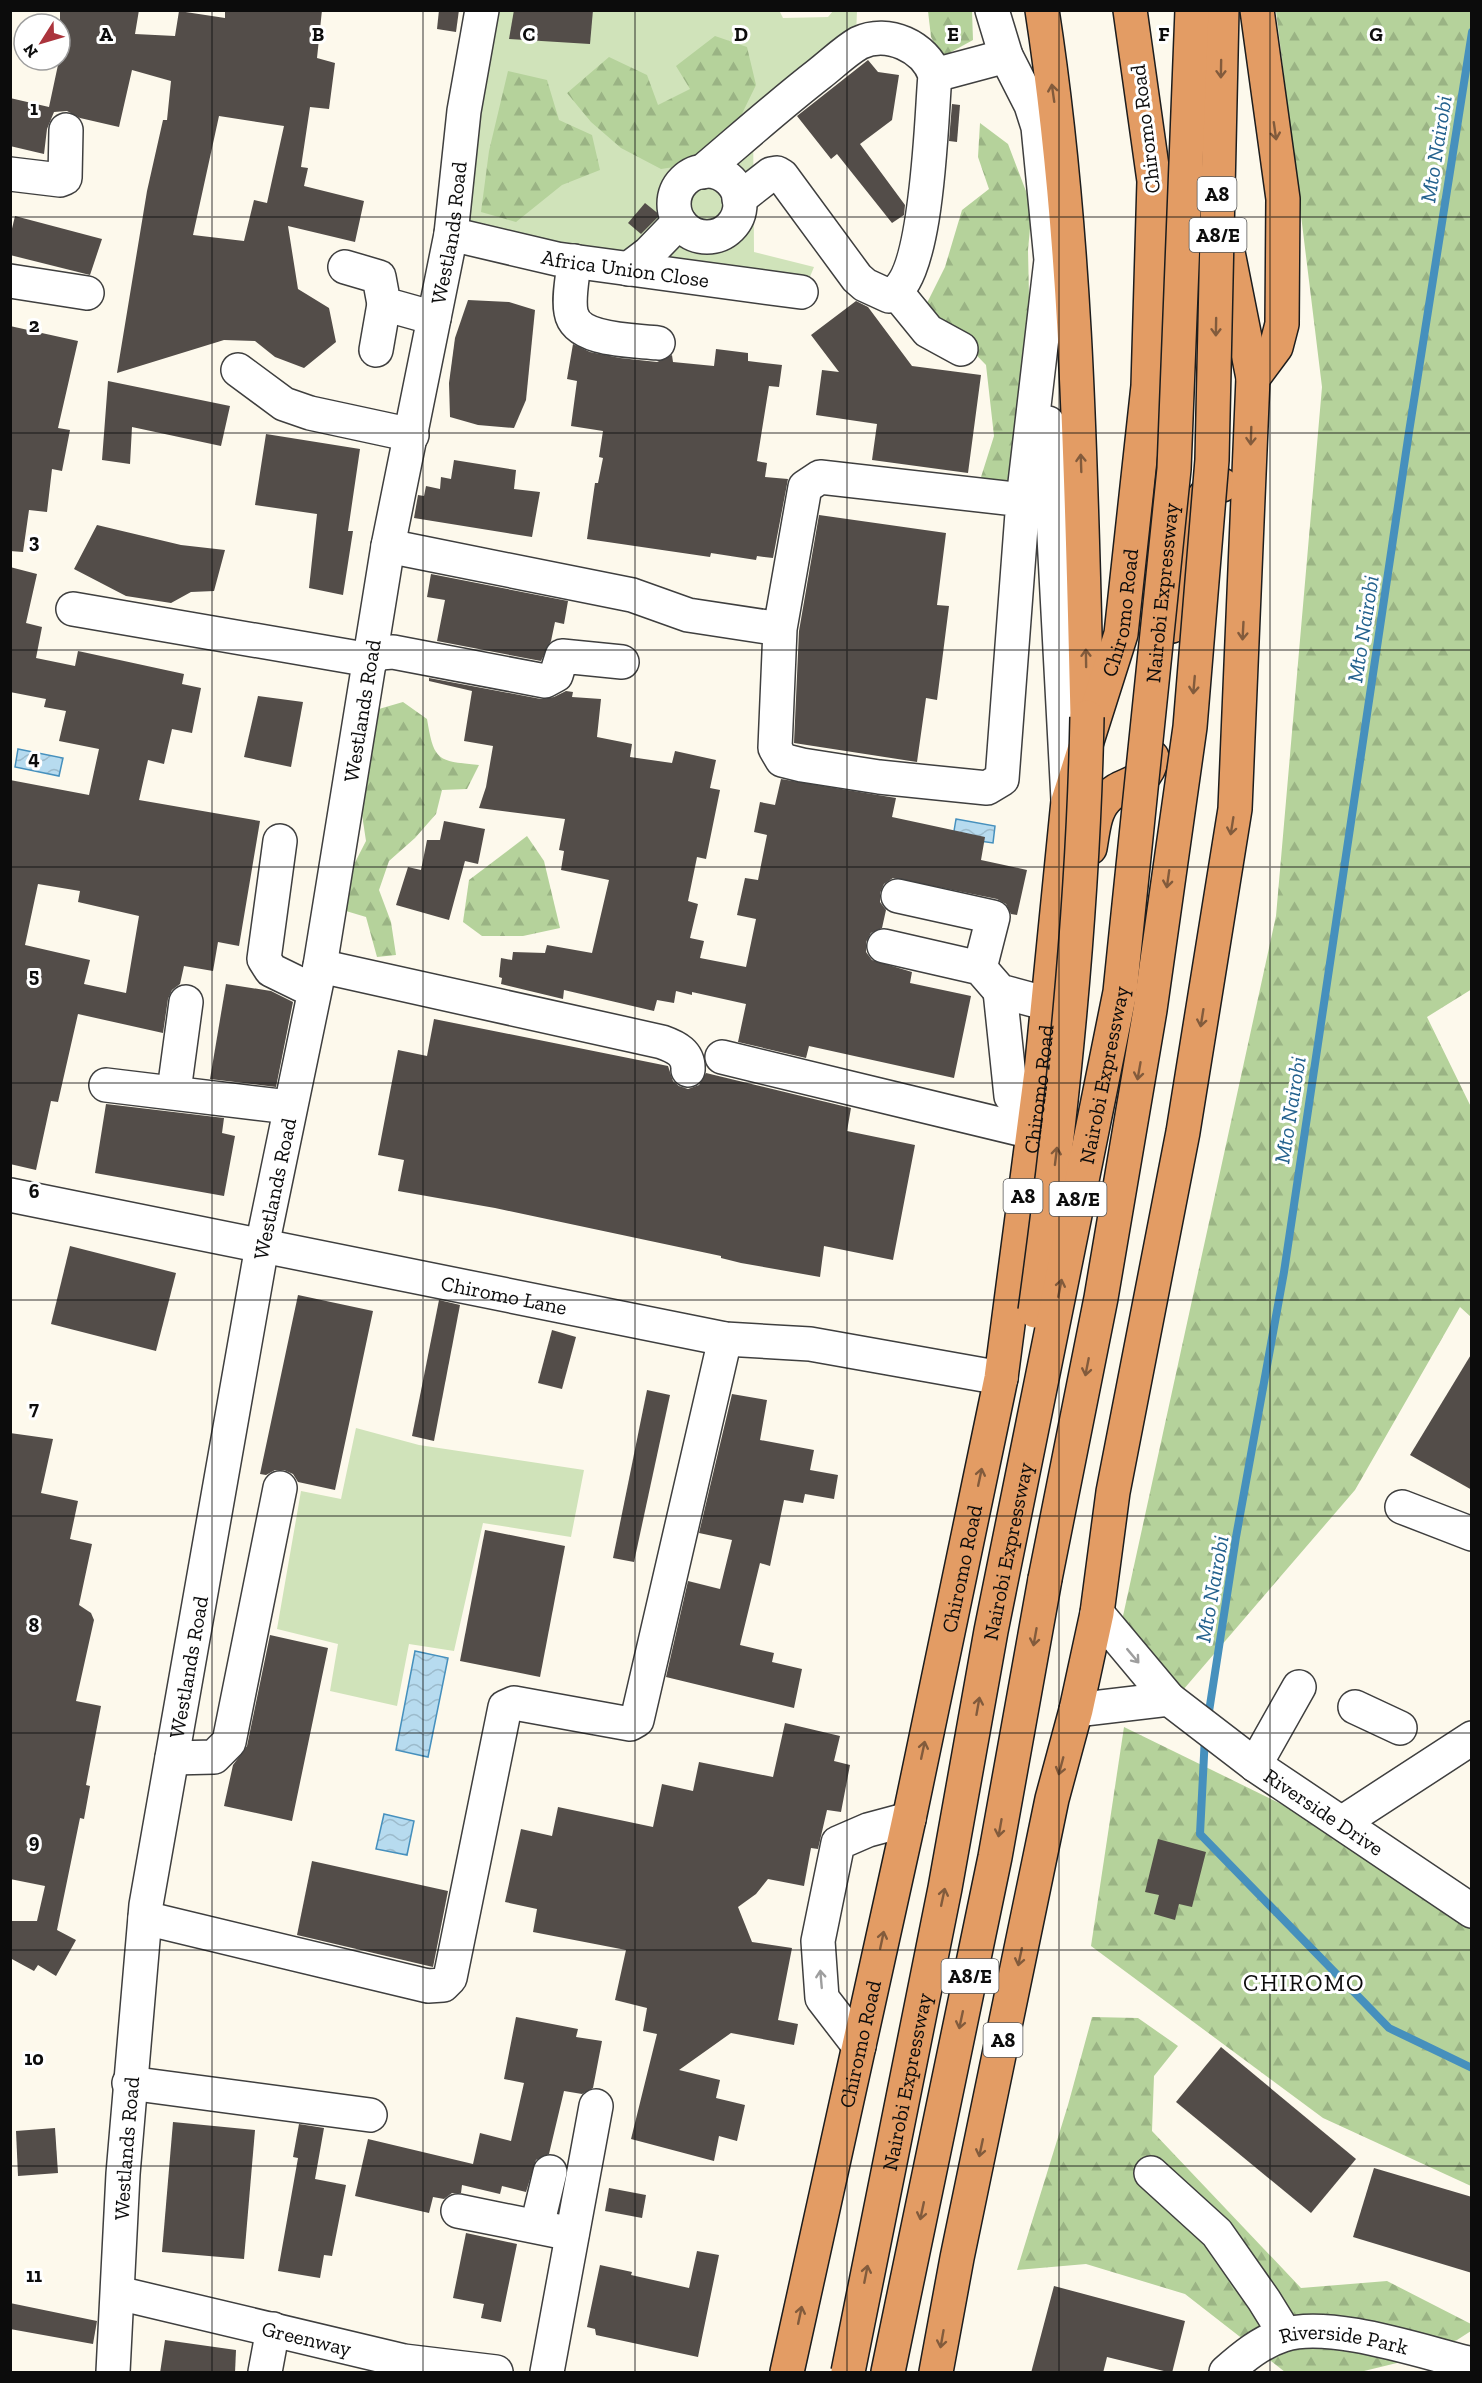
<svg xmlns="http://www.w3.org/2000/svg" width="1482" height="2383" font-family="'Zilla Slab',serif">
	<defs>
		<pattern id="forest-firs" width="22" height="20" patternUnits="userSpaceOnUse" patternTransform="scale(1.5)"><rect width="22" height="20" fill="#b5d29b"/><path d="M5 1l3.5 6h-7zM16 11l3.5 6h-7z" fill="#9ab384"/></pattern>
		<pattern id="water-waves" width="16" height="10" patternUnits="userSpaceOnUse" patternTransform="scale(1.5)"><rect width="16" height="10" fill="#b7dbef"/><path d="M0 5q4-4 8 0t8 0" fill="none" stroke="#9cbbcc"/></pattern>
	</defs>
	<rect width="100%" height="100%" fill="#fdf9ec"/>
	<!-- grass -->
	<g fill="#d0e3ba">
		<polygon points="779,10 783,18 828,17 833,11 857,11 856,35 753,111 754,252 814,267 807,284 460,229 496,11"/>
		<polygon points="356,1428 419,1445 584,1470 571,1537 483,1523 454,1651 409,1644 397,1706 330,1691 338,1644 277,1629 301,1491 341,1499"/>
	</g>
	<!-- forest -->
	<g fill="url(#forest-firs)">
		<polygon points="928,11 972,11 973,40 942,57 931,37"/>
		<polygon points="1276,11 1471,11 1472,989 1427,1017 1471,1107 1471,1317 1460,1307 1355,1490 1183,1690 1116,1648 1276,916 1322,387"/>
		<polygon points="715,36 747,47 756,85 738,122 739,167 695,164 661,169 621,148 591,122 567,93 609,57 647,75 658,105 690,89 676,66"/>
		<polygon points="508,71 547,80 559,120 592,135 600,170 562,185 516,222 481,212 489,151"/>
		<polygon points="980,123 1008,144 1032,207 1028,250 1030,340 1016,478 989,489 981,477 994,436 986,365 950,328 925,307 945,267 962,210 989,189 978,157"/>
		<path d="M403,702L427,719C434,761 437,761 479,765L467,789L442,790L436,814L415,838L389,861L379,890L391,922L396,955L377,957L366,917L346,911V880L366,841L361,808L371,757L372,711Z"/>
		<polygon points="527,836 544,861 560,928 523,936 482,936 463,922 469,880"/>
		<polygon points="1124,1727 1312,1819 1471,1919 1471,2186 1323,2118 1091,1946"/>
		<polygon points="1092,2017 1138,2018 1178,2046 1154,2076 1152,2131 1301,2288 1387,2281 1471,2324 1471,2331 1457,2340 1401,2362 1360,2372 1285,2372 1185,2294 1086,2264 1017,2270 1068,2105"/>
	</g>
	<!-- water -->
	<g fill="url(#water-waves)" stroke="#4690bd" stroke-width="1.5">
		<polygon points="18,749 63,758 59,776 15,767"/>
		<polygon points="956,819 995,826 993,843 953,837"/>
		<polygon points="415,1651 448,1658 428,1757 396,1750"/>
		<polygon points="384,1814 414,1821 407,1855 376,1849"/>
	</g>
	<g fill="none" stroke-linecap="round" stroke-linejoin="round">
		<!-- stream -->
		<g stroke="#4690bd" stroke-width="8">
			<polyline points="1208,1718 1236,1537 1284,1272 1409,432 1472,32"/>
			<polyline points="1205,1736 1200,1834 1389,2028 1472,2068"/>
		</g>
	</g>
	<!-- building -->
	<g fill="#534d49" fill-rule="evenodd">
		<path d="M60,10H139L135,34L175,36L179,11L225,18V10H322L317,58L335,63L329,109L310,107L301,167L308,168L304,186L364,201L355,242L288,226L298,289L329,308L336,342L304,368L275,357L255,341L224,340L117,373L147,191L163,120H167L171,81L132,70L119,127L80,118L67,111L54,112L47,129L44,154L10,146V98L49,107L65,32L60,30ZM219,116L284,126L267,203L254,200L244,241L193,235Z"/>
		<polygon points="439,10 459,10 456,32 437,29"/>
		<polygon points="514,10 593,10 590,44 509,39"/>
		<polygon points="868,60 878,72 899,75 892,120 860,144 905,205 904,215 892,223 837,154 831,159 797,116"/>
		<polygon points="952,104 960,105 957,142 949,141"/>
		<polygon points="645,203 660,215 641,234 628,223"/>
		<polygon points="15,216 102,239 90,275 10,255 10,237"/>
		<polygon points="468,300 509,302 535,310 526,400 514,428 478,425 450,417 449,383 455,338"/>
		<polygon points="856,301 868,307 912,366 981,375 968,473 872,460 877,424 816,415 822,370 839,372 811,335"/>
		<polygon points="10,326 78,341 58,428 70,430 62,471 52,469 47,512 29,510 23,552 10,551"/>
		<polygon points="573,344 590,352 620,358 657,362 672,355 673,362 714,366 716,349 748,353 748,361 782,365 779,387 769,386 757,461 767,463 765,477 788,479 773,558 757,556 756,560 711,553 710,557 587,539 595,483 598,483 603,458 599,457 603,431 571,426 577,381 567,379"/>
		<polygon points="108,381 230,406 221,446 132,427 130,464 102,460"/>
		<polygon points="266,434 360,449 348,531 353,531 343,595 309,588 317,514 255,505"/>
		<polygon points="454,460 516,470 514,489 540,492 532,537 414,518 418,495 424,496 426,486 440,489 441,477 451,479"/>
		<polygon points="819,515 946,533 937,605 949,606 941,669 937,700 926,698 917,762 794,743 799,631"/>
		<polygon points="97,525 181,545 225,550 214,591 191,592 171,603 126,596 74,569"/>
		<path d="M10,567L37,574L26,623L42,627L36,658L75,666L78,651L184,674L182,684L201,688L192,733L172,729L164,764L148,760L139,800L260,821L239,946L218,942L213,971L184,966L180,984L172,990L168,999L163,1033L78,1014L58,1102L51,1101L36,1170L10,1164V780L89,795L99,749L59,741L66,711L44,707L46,699L10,692ZM38,884L80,891L78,902L139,916L126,993L84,984L90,960L25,945Z"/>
		<polygon points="431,574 568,601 564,624 555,622 551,641 541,661 437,641 445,600 427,597"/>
		<polygon points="429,678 541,699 554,697 566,691 573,692 572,697 601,699 597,737 632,744 630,757 672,763 675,751 716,760 710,788 720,790 706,859 697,857 688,901 698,904 690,938 704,941 700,958 746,967 756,919 737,915 745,878 758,880 767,835 754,832 760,802 775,805 781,779 896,798 892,817 985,837 981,860 1027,870 1017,915 1011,914 1006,904 997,899 893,878 884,884 880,893 880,902 886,910 882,928 871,933 866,942 866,952 872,960 912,972 910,983 971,996 954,1078 809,1046 806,1058 738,1042 746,1004 692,992 692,995 676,991 674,1003 657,1000 654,1011 564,990 563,999 501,984 502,978 499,977 501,958 512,960 513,952 545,953 547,945 592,953 609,880 561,870 564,851 559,850 565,819 479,808 486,787 493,746 464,741 472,691 429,681"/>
		<polygon points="258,696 303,702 291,767 244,757"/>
		<polygon points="444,821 485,829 478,864 465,861 449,920 396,905 408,867 421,870 427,840 440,840"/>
		<polygon points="226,984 271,991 293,1002 276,1087 210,1079"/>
		<polygon points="434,1019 668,1066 673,1081 679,1086 688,1089 699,1085 706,1073 851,1108 847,1131 915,1145 893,1260 824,1246 820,1277 741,1263 721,1258 721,1256 495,1208 398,1191 404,1160 378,1155 398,1050 427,1056"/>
		<polygon points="106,1104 224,1118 222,1133 235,1136 224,1196 95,1173"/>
		<polygon points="70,1246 176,1273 156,1351 51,1324"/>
		<polygon points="298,1295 373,1311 335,1490 298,1482 293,1474 284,1470 275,1470 266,1475 260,1474"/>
		<polygon points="439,1300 460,1305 434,1441 412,1436"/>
		<polygon points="552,1330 576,1337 562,1389 538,1383"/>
		<polygon points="1472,1353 1472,1490 1410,1455"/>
		<polygon points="647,1390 670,1395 634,1562 613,1558"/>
		<polygon points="732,1394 767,1400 760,1440 814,1450 810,1470 838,1475 834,1499 805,1494 803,1503 784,1500 770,1566 760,1563 740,1645 774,1653 772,1662 802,1669 794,1708 666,1677 688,1581 720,1589 732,1540 699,1533"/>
		<polygon points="10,1433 53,1439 41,1493 78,1501 70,1539 92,1544 79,1605 91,1613 94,1620 76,1701 101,1706 86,1785 90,1786 84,1819 80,1818 57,1930 76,1940 56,1976 38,1965 34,1971 10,1958 10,1921 37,1921 45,1886 10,1879"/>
		<polygon points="485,1530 565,1546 540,1677 460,1661"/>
		<polygon points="270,1635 328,1648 292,1821 224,1806 233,1765 247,1746"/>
		<polygon points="785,1723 840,1736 834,1761 850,1765 841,1812 827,1810 818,1849 811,1848 804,1886 768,1879 756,1894 738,1907 752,1942 792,1948 778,2020 798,2024 794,2045 731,2033 679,2070 720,2080 716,2098 745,2105 737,2141 719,2136 714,2161 631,2139 657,2034 643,2031 647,2008 615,2000 626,1950 533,1932 537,1909 505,1902 521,1829 552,1836 558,1807 653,1827 662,1784 693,1791 699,1762 773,1777"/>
		<polygon points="1158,1839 1206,1852 1192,1907 1179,1904 1175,1920 1154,1914 1159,1895 1145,1892"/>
		<polygon points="312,1861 448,1891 433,1967 297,1935"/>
		<polygon points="516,2017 578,2029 576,2037 602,2041 593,2088 582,2094 564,2091 549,2154 536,2160 526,2192 502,2186 500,2194 462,2185 461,2193 452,2193 444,2199 433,2197 429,2213 355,2196 368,2139 473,2164 480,2133 511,2141 524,2083 504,2079"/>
		<polygon points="1221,2047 1356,2159 1311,2213 1176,2102"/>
		<polygon points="173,2122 255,2130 244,2259 162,2252"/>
		<polygon points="299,2124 324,2128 315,2179 346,2185 332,2256 324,2255 320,2278 278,2271 298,2158 293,2157"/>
		<polygon points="55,2128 58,2173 18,2176 16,2131"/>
		<polygon points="1374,2168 1472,2197 1472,2273 1353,2237"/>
		<polygon points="609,2188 646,2195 642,2218 605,2211"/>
		<polygon points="466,2233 517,2244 501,2322 481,2318 484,2304 453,2298"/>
		<polygon points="697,2251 719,2255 698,2357 596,2335 595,2329 587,2327 600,2265 632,2272 631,2275 689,2288"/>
		<polygon points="1054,2286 1185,2321 1172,2373 1107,2357 1103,2373 1031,2373"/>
		<polygon points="10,2303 97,2321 93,2344 10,2329"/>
		<polygon points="165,2340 236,2350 235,2373 160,2373"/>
	</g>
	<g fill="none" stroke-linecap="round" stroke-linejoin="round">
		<defs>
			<g id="minor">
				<polyline points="992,10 1006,56 1031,105 1038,127 1051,260 1023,500"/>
				<polyline points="935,75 1006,56"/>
				<circle cx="707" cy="204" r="33"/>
				<path d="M702,172C741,139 779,105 819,74C832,64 845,51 859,43C888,29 925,47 935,75C931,117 929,280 889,296L865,285L857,278L782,176L777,173L771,174L739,199"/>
				<polyline points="10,174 60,180 65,178 66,130"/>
				<path id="s1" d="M451,234L557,259L801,292"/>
				<path d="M574,261C573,277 568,297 571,312C576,342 635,340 658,343"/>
				<polyline points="345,267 379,277 384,304 434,318"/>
				<polyline points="628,269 649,253 679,222"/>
				<polyline points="10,281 87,293"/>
				<polyline points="897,293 928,331 961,349"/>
				<polyline points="376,350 384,304"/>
				<polyline points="238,370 284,404 310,413 412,435"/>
				<polyline points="1048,423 1068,800"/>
				<polyline points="388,546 632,595 688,615 780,629 805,487 820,477 1023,500 1002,779 987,788 879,777 802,765 782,760 775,748 780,629"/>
				<polyline points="73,609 370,660 380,653 393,652 545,681 556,675 562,656 622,662"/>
				<polyline points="280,841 264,959 271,970 314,991"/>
				<polyline points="898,896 993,917 980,968"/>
				<polyline points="884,946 980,968 1000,991 1048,1004"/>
				<path d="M320,966L662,1042C676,1047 689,1053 688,1070"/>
				<polyline points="1000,991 1011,1096 1036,1098"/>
				<polyline points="722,1057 1032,1132"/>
				<polyline points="106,1085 289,1107"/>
				<polyline points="174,1091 186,1002"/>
				<path id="s2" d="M10,1195L725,1339L810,1344L1001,1378"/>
				<polyline points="1402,1507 1472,1534"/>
				<path id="s3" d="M1097,1613L1169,1699L1255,1765L1472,1911"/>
				<polyline points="1355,1707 1400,1728"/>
				<polyline points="1076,1710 1169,1699"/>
				<polyline points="172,1758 214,1757 229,1742 280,1488"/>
				<polyline points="1255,1765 1299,1687"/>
				<polyline points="1343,1822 1472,1738"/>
				<polyline points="145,1918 428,1986 443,1985 450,1978 505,1707 514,1703 630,1724 637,1720 725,1339"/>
				<polyline points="859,2046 822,1998 818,1941 838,1843 868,1830 909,1819"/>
				<polyline points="129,2083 370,2115"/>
				<polyline points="1151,2173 1217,2233 1264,2300 1285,2334"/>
				<polyline points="458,2211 572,2234"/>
				<polyline points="537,2226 550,2172"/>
				<path id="s4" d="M118,2293L404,2361L496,2372"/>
				<path id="s5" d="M113,2372L123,2174L146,1905L262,1246L320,966L388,546L451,234L464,111L482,10"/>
				<polyline points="265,2372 273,2329"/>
				<polyline points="547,2372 596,2106"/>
				<path id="s6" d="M1226,2372C1243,2357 1261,2342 1283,2335C1330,2320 1422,2352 1472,2364"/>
			</g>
			<g id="highway">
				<path d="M1042,10C1078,243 1081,480 1087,715"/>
				<polyline points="1253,378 1276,347 1282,324 1283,199 1257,10"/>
				<polyline points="1172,626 1189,516 1212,487 1222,485"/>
				<path d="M1090,848C1093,832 1094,811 1106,799C1123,780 1147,788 1152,757"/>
				<path id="s7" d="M787,2372L909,1819L1001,1378L1041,1072L1068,801L1121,634L1148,386L1154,181L1130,10"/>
				<polyline points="888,2372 995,1857 1045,1579"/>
				<polyline points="936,2372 957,2258 1052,1799 1076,1710 1097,1613 1113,1492 1183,1132 1235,809 1253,378 1224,232"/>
			</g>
		</defs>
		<!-- minor casing -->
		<use href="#minor" stroke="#3f3f3f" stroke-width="36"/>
		<!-- highway casing -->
		<use href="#highway" stroke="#1d1d1d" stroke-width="36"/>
		<!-- minor -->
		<use href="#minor" stroke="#fff" stroke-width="33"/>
		<!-- highway -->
		<use href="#highway" stroke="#e39c64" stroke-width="33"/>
		<defs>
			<g id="highway-bridge">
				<path d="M1035,1311C1062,1114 1083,916 1087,717"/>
				<polyline points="1045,1579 1101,1298 1150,1010 1190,727 1212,460 1222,10"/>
				<path id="s8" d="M848,2372L945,1888L991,1631L1120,992L1174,469L1192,10"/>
			</g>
		</defs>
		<!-- highway-bridge casing -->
		<use href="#highway-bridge" stroke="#1d1d1d" stroke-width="36" stroke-linecap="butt"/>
		<!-- highway-bridge -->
		<use href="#highway-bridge" stroke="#e39c64" stroke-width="33"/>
	</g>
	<!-- one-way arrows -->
	<defs><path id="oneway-shaft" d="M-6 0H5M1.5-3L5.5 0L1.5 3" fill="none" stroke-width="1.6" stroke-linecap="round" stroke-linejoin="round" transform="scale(1.5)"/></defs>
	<g stroke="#825b3c">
		<use href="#oneway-shaft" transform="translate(1221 69) rotate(91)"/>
		<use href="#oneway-shaft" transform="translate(1053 93) rotate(-98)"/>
		<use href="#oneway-shaft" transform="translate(1275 131) rotate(82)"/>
		<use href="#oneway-shaft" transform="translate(1216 327) rotate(91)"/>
		<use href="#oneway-shaft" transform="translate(1251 436) rotate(92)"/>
		<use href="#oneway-shaft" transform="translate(1081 463) rotate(-92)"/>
		<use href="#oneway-shaft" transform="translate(1243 631) rotate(93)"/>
		<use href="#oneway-shaft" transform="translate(1086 658) rotate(-91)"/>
		<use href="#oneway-shaft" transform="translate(1194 685) rotate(95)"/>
		<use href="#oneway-shaft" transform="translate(1232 826) rotate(99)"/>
		<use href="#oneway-shaft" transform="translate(1168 879) rotate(98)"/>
		<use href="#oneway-shaft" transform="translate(1202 1018) rotate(99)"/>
		<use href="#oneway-shaft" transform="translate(1139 1071) rotate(100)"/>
		<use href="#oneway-shaft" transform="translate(1056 1156) rotate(-83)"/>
		<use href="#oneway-shaft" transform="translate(1060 1288) rotate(-79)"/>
		<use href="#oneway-shaft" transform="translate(1087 1367) rotate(101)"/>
		<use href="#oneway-shaft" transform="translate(980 1477) rotate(-78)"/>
		<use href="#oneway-shaft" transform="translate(1035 1637) rotate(100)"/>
		<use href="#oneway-shaft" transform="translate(978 1706) rotate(-80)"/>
		<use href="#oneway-shaft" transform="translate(923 1750) rotate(-78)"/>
		<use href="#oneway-shaft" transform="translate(1061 1766) rotate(105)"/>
		<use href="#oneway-shaft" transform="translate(1000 1828) rotate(100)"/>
		<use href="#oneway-shaft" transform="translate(943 1897) rotate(-78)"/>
		<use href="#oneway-shaft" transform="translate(882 1940) rotate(-78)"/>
		<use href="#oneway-shaft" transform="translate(1020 1957) rotate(102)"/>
		<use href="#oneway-shaft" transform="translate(961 2020) rotate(102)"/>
		<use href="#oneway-shaft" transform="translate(981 2148) rotate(102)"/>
		<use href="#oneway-shaft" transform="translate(922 2211) rotate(102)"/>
		<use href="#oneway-shaft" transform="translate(866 2274) rotate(-79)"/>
		<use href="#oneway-shaft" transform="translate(800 2315) rotate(-78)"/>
		<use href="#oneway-shaft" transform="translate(942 2339) rotate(100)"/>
	</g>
	<g stroke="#9e9e9e">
		<use href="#oneway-shaft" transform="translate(1133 1656) rotate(50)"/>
		<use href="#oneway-shaft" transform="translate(821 1979) rotate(-95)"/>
	</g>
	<!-- grid -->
	<path fill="none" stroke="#0c0c0c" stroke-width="1.5" stroke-opacity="0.55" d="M212,10V2372M423,10V2372M635,10V2372M847,10V2372M1059,10V2372M1270,10V2372M10,217H1472M10,433H1472M10,650H1472M10,867H1472M10,1083H1472M10,1300H1472M10,1516H1472M10,1733H1472M10,1950H1472M10,2166H1472"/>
	<g text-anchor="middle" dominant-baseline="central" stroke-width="6" stroke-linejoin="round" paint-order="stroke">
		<!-- shield labels -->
		<g fill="#fff" stroke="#555" stroke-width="1.5">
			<rect x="1197.5" y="177" width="39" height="34" rx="4.5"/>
			<rect x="1189.5" y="218" width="57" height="34" rx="4.5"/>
			<rect x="1003.5" y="1179" width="39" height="34" rx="4.5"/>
			<rect x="1049.5" y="1182" width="57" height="34" rx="4.5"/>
			<rect x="941.5" y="1959" width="57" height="34" rx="4.5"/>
			<rect x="983.5" y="2023" width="39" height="34" rx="4.5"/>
		</g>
		<g font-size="20" font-weight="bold" fill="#0c0c0c">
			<text x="1217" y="194">A8</text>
			<text x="1218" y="235">A8/E</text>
			<text x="1023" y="1196">A8</text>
			<text x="1078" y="1199">A8/E</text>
			<text x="970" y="1976">A8/E</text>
			<text x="1003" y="2040">A8</text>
		</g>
		<!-- street labels -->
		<g font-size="21" fill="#0c0c0c" stroke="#fff">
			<text transform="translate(1145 129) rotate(-97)">Chiromo Road</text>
			<text stroke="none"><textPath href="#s5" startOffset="2168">Westlands Road</textPath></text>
			<text stroke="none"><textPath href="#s1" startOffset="178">Africa Union Close</textPath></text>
			<text stroke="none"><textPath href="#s8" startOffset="1808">Nairobi Expressway</textPath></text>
			<text stroke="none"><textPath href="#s7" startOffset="1794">Chiromo Road</textPath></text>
			<text stroke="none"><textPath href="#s5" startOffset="1682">Westlands Road</textPath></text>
			<text stroke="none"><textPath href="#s8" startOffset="1322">Nairobi Expressway</textPath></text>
			<text stroke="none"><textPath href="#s7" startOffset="1308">Chiromo Road</textPath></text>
			<text stroke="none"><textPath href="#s5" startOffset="1196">Westlands Road</textPath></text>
			<text stroke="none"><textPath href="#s2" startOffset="504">Chiromo Lane</textPath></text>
			<text stroke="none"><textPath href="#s8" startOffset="836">Nairobi Expressway</textPath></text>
			<text stroke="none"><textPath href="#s7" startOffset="822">Chiromo Road</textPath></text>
			<text stroke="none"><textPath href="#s5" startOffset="710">Westlands Road</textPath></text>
			<text stroke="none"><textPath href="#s3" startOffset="304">Riverside Drive</textPath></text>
			<text stroke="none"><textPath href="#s7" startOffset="336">Chiromo Road</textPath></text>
			<text stroke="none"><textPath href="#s8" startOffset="296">Nairobi Expressway</textPath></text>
			<text stroke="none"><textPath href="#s5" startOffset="224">Westlands Road</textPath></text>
			<text stroke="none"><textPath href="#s4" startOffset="194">Greenway</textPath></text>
			<text stroke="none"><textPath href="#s6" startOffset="130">Riverside Park</textPath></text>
		</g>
		<!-- water labels -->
		<g font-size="22" font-style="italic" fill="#24628e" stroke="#fff">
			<text transform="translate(1436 149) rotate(-81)">Mto Nairobi</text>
			<text transform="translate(1363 629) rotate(-81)">Mto Nairobi</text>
			<text transform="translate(1290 1110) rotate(-81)">Mto Nairobi</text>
			<text transform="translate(1212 1589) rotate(-80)">Mto Nairobi</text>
		</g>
		<!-- quarter labels -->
		<g font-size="24" letter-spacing="1.5" fill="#0c0c0c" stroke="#fff">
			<text x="1304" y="1982">CHIROMO</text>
		</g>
	</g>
	<g font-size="20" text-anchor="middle" font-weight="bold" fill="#0c0c0c" stroke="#fff" stroke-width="6" stroke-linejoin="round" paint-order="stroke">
		<text x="106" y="41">A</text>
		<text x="318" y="41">B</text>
		<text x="529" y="41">C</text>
		<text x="741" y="41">D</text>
		<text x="953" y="41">E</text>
		<text x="1164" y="41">F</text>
		<text x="1376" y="41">G</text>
		<text x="34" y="115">1</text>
		<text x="34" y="332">2</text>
		<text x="34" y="548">3</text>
		<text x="34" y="765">4</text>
		<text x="34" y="982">5</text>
		<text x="34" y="1198">6</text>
		<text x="34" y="1415">7</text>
		<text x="34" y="1632">8</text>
		<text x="34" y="1848">9</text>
		<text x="34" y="2065">10</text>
		<text x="34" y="2282">11</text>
	</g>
	<!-- border -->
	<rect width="1482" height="2383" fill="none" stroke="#0c0c0c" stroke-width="24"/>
	<!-- north arrow -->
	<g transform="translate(42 42) rotate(233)"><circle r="28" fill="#ffffff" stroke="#9e9e9e" stroke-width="1.5"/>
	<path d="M0-4.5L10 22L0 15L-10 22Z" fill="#ab343c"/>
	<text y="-9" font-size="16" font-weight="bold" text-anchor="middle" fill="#0c0c0c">N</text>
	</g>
</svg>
